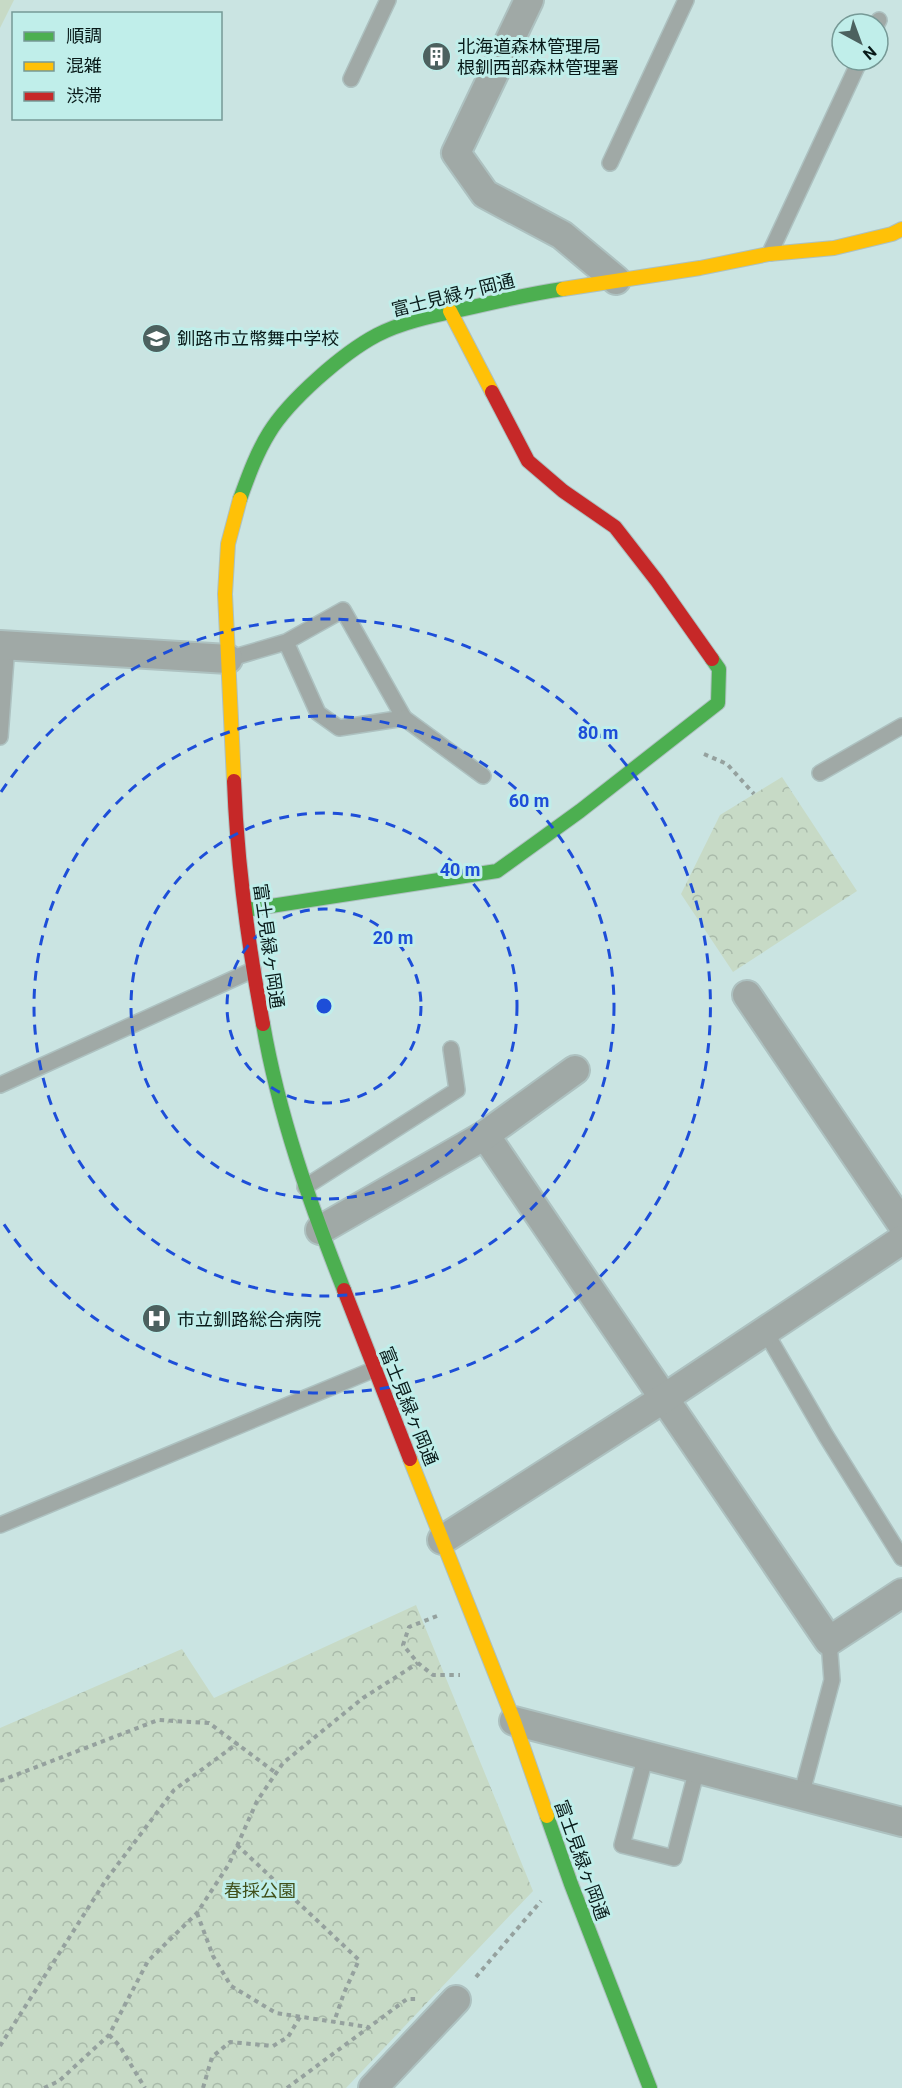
<svg xmlns="http://www.w3.org/2000/svg" width="902" height="2088" font-family="Roboto,'Noto Sans JP',sans-serif">
	<defs>
		<pattern id="park-crowns" width="20" height="18" patternUnits="userSpaceOnUse" patternTransform="scale(1.5)"><rect width="20" height="18" fill="#c7dac6"/><path d="M2 6a3 3 0 1 1 6 0M12 15a3 3 0 1 1 6 0" fill="none" stroke="#a9baaa"/></pattern>
	</defs>
	<rect width="100%" height="100%" fill="#cae4e2"/>
	<!-- park -->
	<g fill="url(#park-crowns)">
		<polygon points="782,777 857,891 733,972 681,894 720,815"/>
		<polygon points="416,1605 533,1891 346,2088 0,2088 0,1728 182,1649 214,1698"/>
	</g>
	<!-- pitch -->
	<polygon fill="#c7dac6" points="0,0 14,0 0,28"/>
	<g fill="none" stroke-linecap="round" stroke-linejoin="round">
		<defs>
			<g id="lane">
				<polyline points="877,24 879,20"/>
				<polyline points="351,79 388,0"/>
				<polyline points="610,163 686,0"/>
				<polyline points="770,253 860,60"/>
				<polyline points="228,659 286,642 343,610 404,718 339,728 318,713 286,642"/>
				<polyline points="404,718 483,776"/>
				<polyline points="0,737 7,645"/>
				<polyline points="820,773 902,726"/>
				<polyline points="0,1085 253,970"/>
				<polyline points="305,1187 457,1090 451,1049"/>
				<polyline points="765,1331 826,1436 902,1558"/>
				<polyline points="0,1525 375,1369"/>
				<polyline points="646,1755 622,1845 674,1858 697,1769"/>
				<polyline points="801,1796 832,1680 829,1641"/>
			</g>
			<g id="street">
				<polyline points="529,0 456,153 485,194 562,235 616,280"/>
				<polyline points="0,645 228,659"/>
				<polyline points="747,995 902,1224"/>
				<polyline points="485,1135 829,1641 902,1593"/>
				<polyline points="320,1230 485,1135 575,1070"/>
				<polyline points="442,1540 663,1399 902,1240"/>
				<polyline points="514,1721 902,1822"/>
				<polyline points="373,2088 456,2000"/>
			</g>
			<g id="fast">
				<path d="M240,499C248,477 256,454 269,433C289,400 343,353 377,335C402,322 432,316 460,310C494,302 528,294 563,289"/>
				<polyline points="245,910 497,871 580,811 718,703 719,669 712,659"/>
				<path d="M263,1024C279,1116 310,1204 344,1290"/>
				<polyline points="547,1816 571,1884 650,2088"/>
			</g>
			<g id="slow">
				<polyline points="563,289 700,268 769,254 834,248 892,234 902,229"/>
				<polyline points="450,311 492,392"/>
				<polyline points="234,781 225,594 228,544 240,499"/>
				<polyline points="410,1459 514,1721 547,1816"/>
			</g>
			<g id="jam">
				<polyline points="492,392 528,461 563,491 615,527 657,581 712,659"/>
				<path d="M234,781C237,862 248,944 263,1024"/>
				<polyline points="344,1290 410,1459"/>
			</g>
		</defs>
		<!-- lane casing -->
		<use href="#lane" stroke="#adc1c0" stroke-width="18"/>
		<!-- street casing -->
		<use href="#street" stroke="#adc1c0" stroke-width="32"/>
		<!-- fast casing -->
		<use href="#fast" stroke="#adc1c0" stroke-width="16"/>
		<!-- slow casing -->
		<use href="#slow" stroke="#adc1c0" stroke-width="16"/>
		<!-- jam casing -->
		<use href="#jam" stroke="#adc1c0" stroke-width="16"/>
		<!-- path -->
		<g stroke="#95a19e" stroke-width="4" stroke-dasharray="4.5 4.5" stroke-linecap="butt">
			<polyline points="704,754 727,764 754,794"/>
			<polyline points="437,1616 409,1627 403,1645 418,1663 433,1675 460,1675"/>
			<polyline points="0,1781 158,1720 209,1723 276,1773"/>
			<polyline points="237,1845 359,1960 344,1993 334,2022"/>
			<polyline points="197,1913 213,1956 231,1986 276,2013 368,2027"/>
			<polyline points="476,1977 541,1901"/>
			<polyline points="109,2035 119,2045 145,2088"/>
			<polyline points="0,2046 106,1880 174,1790 238,1743"/>
			<polyline points="44,2088 59,2081 109,2035 148,1961 197,1913 229,1864 257,1801 283,1763 363,1698 418,1663"/>
			<polyline points="203,2088 212,2057 230,2042 273,2046 288,2037 300,2017"/>
			<polyline points="287,2088 407,1999 416,1999"/>
		</g>
		<!-- lane -->
		<use href="#lane" stroke="#a0a9a6" stroke-width="15"/>
		<!-- street -->
		<use href="#street" stroke="#a0a9a6" stroke-width="28"/>
		<!-- fast -->
		<use href="#fast" stroke="#4caf50" stroke-width="14"/>
		<!-- slow -->
		<use href="#slow" stroke="#ffc107" stroke-width="14"/>
		<!-- jam -->
		<use href="#jam" stroke="#c62828" stroke-width="14"/>
	</g>
	<!-- distance rings -->
	<g fill="none" stroke="#1d4ed8" stroke-width="3" stroke-dasharray="10 8">
		<circle cx="324" cy="1006" r="97"/>
		<circle cx="324" cy="1006" r="193"/>
		<circle cx="324" cy="1006" r="290"/>
		<path d="M1 792A387 387 0 1 1 1 1220"/>
	</g>
	<!-- icons -->
	<defs>
		<symbol id="building-disc" viewBox="-11 -11 22 22"><circle r="9.5" fill="#4c615f" stroke="#c0eeea"/><path d="M-4-6H4V6H1V3H-1V6H-4ZM-2.5-4.3h1.7v1.8h-1.7ZM.8-4.3h1.7v1.8H.8ZM-2.5-1h1.7V.8h-1.7ZM.8-1h1.7V.8H.8Z" fill="#fff"/></symbol>
		<symbol id="school-disc" viewBox="-11 -11 22 22"><circle r="9.5" fill="#4c615f" stroke="#c0eeea"/><path d="M0-5L7-2L0 1L-7-2ZM-4 1L0 2.5L4 1V4Q0 6-4 4Z" fill="#fff"/></symbol>
		<symbol id="hospital-disc" viewBox="-11 -11 22 22"><circle r="9.5" fill="#4c615f" stroke="#c0eeea"/><path d="M-5-5h3v3.5h4V-5h3V5h-3V1.5h-4V5h-3Z" fill="#fff"/></symbol>
	</defs>
	<g fill-rule="evenodd">
		<use href="#building-disc" x="420" y="40" width="33" height="33"/>
		<use href="#school-disc" x="140" y="322" width="33" height="33"/>
		<use href="#hospital-disc" x="140" y="1302" width="33" height="33"/>
	</g>
	<g text-anchor="middle" dominant-baseline="central" stroke-width="6" stroke-linejoin="round" paint-order="stroke">
		<!-- poi labels -->
		<g font-size="18" fill="#081a19" stroke="#c0eeea" text-anchor="start">
			<text x="457" y="46">北海道森林管理局<tspan x="457" dy="21">根釧西部森林管理署</tspan></text>
			<text x="177" y="338">釧路市立幣舞中学校</text>
			<text x="177" y="1319">市立釧路総合病院</text>
		</g>
		<!-- street labels -->
		<g font-size="18" fill="#081a19" stroke="#c0eeea">
			<text transform="translate(453 295) rotate(-14)">富士見緑ヶ岡通</text>
			<text transform="translate(269 946) rotate(82)">富士見緑ヶ岡通</text>
			<text transform="translate(409 1406) rotate(68)">富士見緑ヶ岡通</text>
			<text transform="translate(582 1860) rotate(70)">富士見緑ヶ岡通</text>
		</g>
		<!-- park labels -->
		<g font-size="18" fill="#40501a" stroke="#c0eeea">
			<text x="260" y="1890">春採公園</text>
		</g>
	</g>
	<circle cx="324" cy="1006" r="9" fill="#1d4ed8" stroke="#c0eeea" stroke-width="3"/>
	<g font-size="18" text-anchor="middle" font-weight="bold" fill="#1d4ed8" stroke="#c0eeea" stroke-width="6" stroke-linejoin="round" paint-order="stroke">
		<text x="598" y="739">80 m</text>
		<text x="529" y="807">60 m</text>
		<text x="460" y="876">40 m</text>
		<text x="393" y="944">20 m</text>
	</g>
	<!-- legend -->
	<rect x="12" y="12" width="210" height="108" fill="#c0eeea" stroke="#769996" stroke-width="1.5"/>
	<rect x="24" y="32" width="30" height="9" fill="#4caf50" stroke="#769996" stroke-width="1.5"/>
	<text x="66" y="42" font-size="18" fill="#081a19">順調</text>
	<rect x="24" y="62" width="30" height="9" fill="#ffc107" stroke="#769996" stroke-width="1.5"/>
	<text x="66" y="72" font-size="18" fill="#081a19">混雑</text>
	<rect x="24" y="92" width="30" height="9" fill="#c62828" stroke="#769996" stroke-width="1.5"/>
	<text x="66" y="102" font-size="18" fill="#081a19">渋滞</text>
	<!-- north arrow -->
	<g transform="translate(860 42) rotate(139)"><circle r="28" fill="#c0eeea" stroke="#769996" stroke-width="1.5"/>
	<path d="M0-4.5L10 22L0 15L-10 22Z" fill="#4c615f"/>
	<text y="-9" font-size="16" font-weight="bold" text-anchor="middle" fill="#081a19">N</text>
	</g>
</svg>
